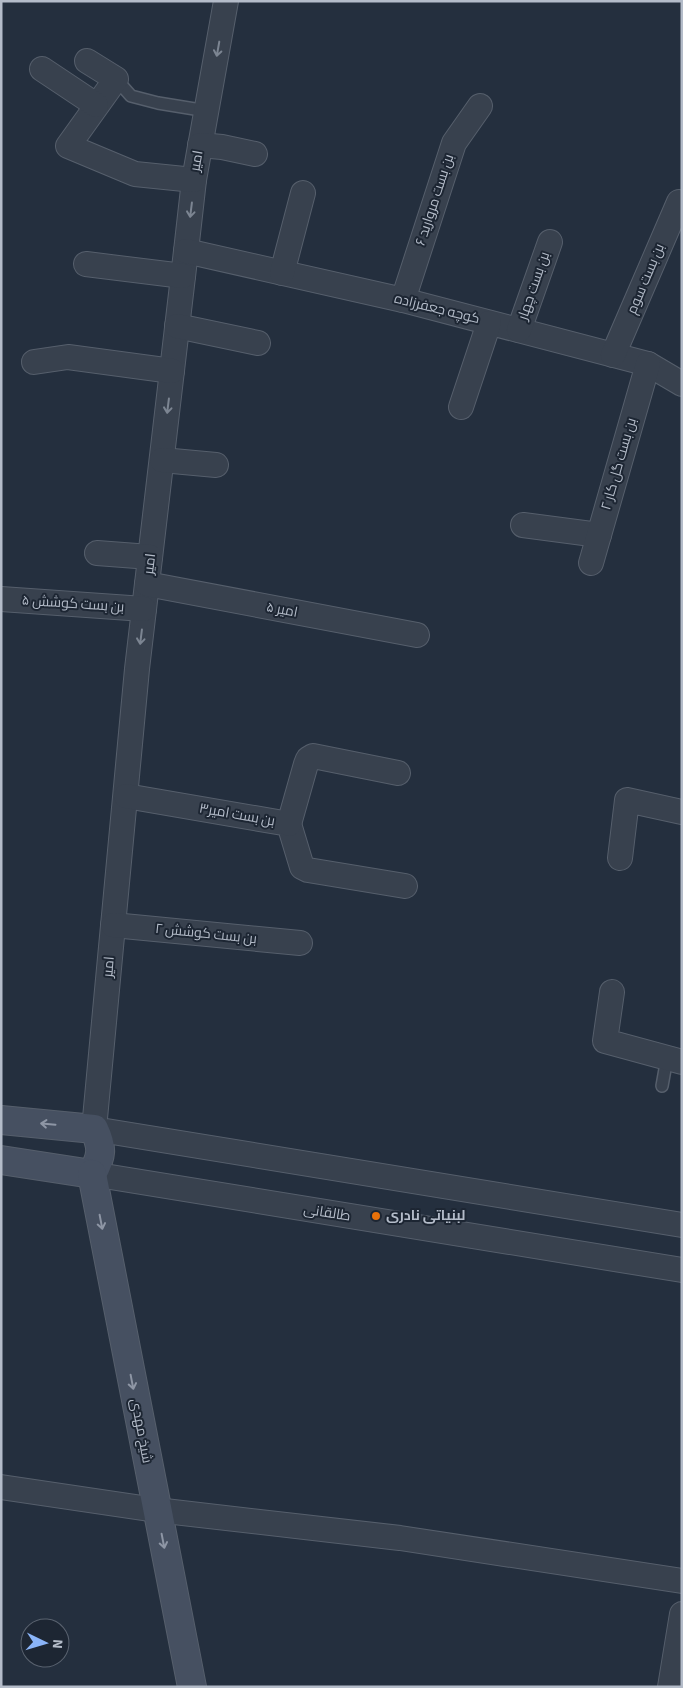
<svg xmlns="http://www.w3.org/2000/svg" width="683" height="1688" font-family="'Source Sans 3',Cairo,sans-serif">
	<rect width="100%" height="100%" fill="#242f3e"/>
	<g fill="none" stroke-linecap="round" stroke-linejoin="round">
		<defs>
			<g id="lane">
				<polyline points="116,79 131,96 158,103 207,111"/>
				<polyline points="662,1086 667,1058"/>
			</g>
			<g id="street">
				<polyline points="226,1 194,180 186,251 137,669 94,1129 682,1225"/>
				<polyline points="87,61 116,79 68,146 135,174 194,180"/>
				<polyline points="42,69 96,105"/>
				<polyline points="200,145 222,147 255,154"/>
				<polyline points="186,251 403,300 648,364 682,384"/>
				<polyline points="86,264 183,276"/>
				<polyline points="282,273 303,193"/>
				<polyline points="403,300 454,143 480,106"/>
				<polyline points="177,326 258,343"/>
				<polyline points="519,330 550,242"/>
				<polyline points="613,355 679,202"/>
				<polyline points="34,362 68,357 172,371"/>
				<polyline points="461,407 489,323"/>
				<polyline points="162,460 216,465"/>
				<polyline points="523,525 599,535"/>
				<polyline points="97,553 150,557"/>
				<polyline points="591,563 648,364"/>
				<polyline points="147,584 417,635"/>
				<polyline points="1,599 144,609"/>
				<polyline points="126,796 289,824 302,867 308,870 405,886"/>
				<polyline points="289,824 306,764 308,759 313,756 398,773"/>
				<polyline points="620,858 627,800 682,812"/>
				<polyline points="113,925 300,943"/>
				<polyline points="612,992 605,1041 682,1062"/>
				<polyline points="92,1174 682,1270"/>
				<polyline points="1,1487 156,1510 400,1538 682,1581"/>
				<polyline points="670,1687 682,1614"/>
			</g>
			<g id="secondary">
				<path d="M1,1120L94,1129C103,1148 102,1156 92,1174"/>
				<polyline points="1,1160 92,1174"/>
				<polyline points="92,1174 192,1687"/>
			</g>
		</defs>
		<!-- lane casing -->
		<use href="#lane" stroke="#565f6c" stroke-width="14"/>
		<!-- street casing -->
		<use href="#street" stroke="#565f6c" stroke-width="26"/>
		<!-- secondary casing -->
		<use href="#secondary" stroke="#565f6c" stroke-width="30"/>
		<!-- lane -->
		<use href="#lane" stroke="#38414e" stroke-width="11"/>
		<!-- street -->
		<use href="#street" stroke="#38414e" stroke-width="24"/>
		<!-- secondary -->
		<use href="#secondary" stroke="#465061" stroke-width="28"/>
	</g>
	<!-- one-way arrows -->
	<defs><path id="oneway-shaft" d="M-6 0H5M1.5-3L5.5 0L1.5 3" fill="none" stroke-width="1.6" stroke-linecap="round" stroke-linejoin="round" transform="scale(1.25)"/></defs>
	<g stroke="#7c8592">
		<use href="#oneway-shaft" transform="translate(218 49) rotate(100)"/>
		<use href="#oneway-shaft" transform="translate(191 210) rotate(97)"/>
		<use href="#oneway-shaft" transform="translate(168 406) rotate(97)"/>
		<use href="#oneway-shaft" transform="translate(141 637) rotate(97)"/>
	</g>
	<g stroke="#8e96a5">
		<use href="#oneway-shaft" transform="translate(48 1124) rotate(-175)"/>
		<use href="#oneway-shaft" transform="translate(101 1222) rotate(79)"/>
		<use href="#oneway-shaft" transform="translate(132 1382) rotate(79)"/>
		<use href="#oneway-shaft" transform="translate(163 1541) rotate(79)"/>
	</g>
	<!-- markers -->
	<circle fill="#e8710a" stroke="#1d2633" stroke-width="2" cx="376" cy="1216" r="5"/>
	<g text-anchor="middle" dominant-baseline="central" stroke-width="4" stroke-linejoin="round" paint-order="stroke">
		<!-- street labels -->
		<g font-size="14" fill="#b4bcc9" stroke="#1d2633">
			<text transform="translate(197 161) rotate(-80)">امیر</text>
			<text transform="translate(435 200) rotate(-72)">بن بست مروارید ۶</text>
			<text transform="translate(646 279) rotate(-67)">بن بست سوم</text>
			<text transform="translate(534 286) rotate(-71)">بن بست چهار</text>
			<text transform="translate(437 309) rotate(14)">کوچه جعفرزاده</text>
			<text transform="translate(619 464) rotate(-74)">بن بست گل کار ۲</text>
			<text transform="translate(150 564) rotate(-83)">امیر</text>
			<text transform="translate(73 604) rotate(4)">بن بست کوشش ۵</text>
			<text transform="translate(282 610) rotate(11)">امیر ۵</text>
			<text transform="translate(237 815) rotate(10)">بن بست امیر۳</text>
			<text transform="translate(206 934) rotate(6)">بن بست کوشش ۲</text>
			<text transform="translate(109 967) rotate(-85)">امیر</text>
			<text transform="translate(327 1213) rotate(9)">طالقانی</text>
			<text transform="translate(141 1431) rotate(79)">شیخ مهدی</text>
		</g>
		<!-- poi labels -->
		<g font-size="14" font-weight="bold" fill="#b4bcc9" stroke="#1d2633" text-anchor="start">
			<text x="386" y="1216">لبنیاتی نادری</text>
		</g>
	</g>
	<!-- border -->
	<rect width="683" height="1688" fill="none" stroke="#b4bcc9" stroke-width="5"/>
	<!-- north arrow -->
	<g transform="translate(45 1643) rotate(95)"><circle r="24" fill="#1d2633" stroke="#59626f"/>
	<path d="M0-4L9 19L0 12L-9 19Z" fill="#8ab4f8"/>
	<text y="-8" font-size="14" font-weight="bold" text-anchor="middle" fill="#b4bcc9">N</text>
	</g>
</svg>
